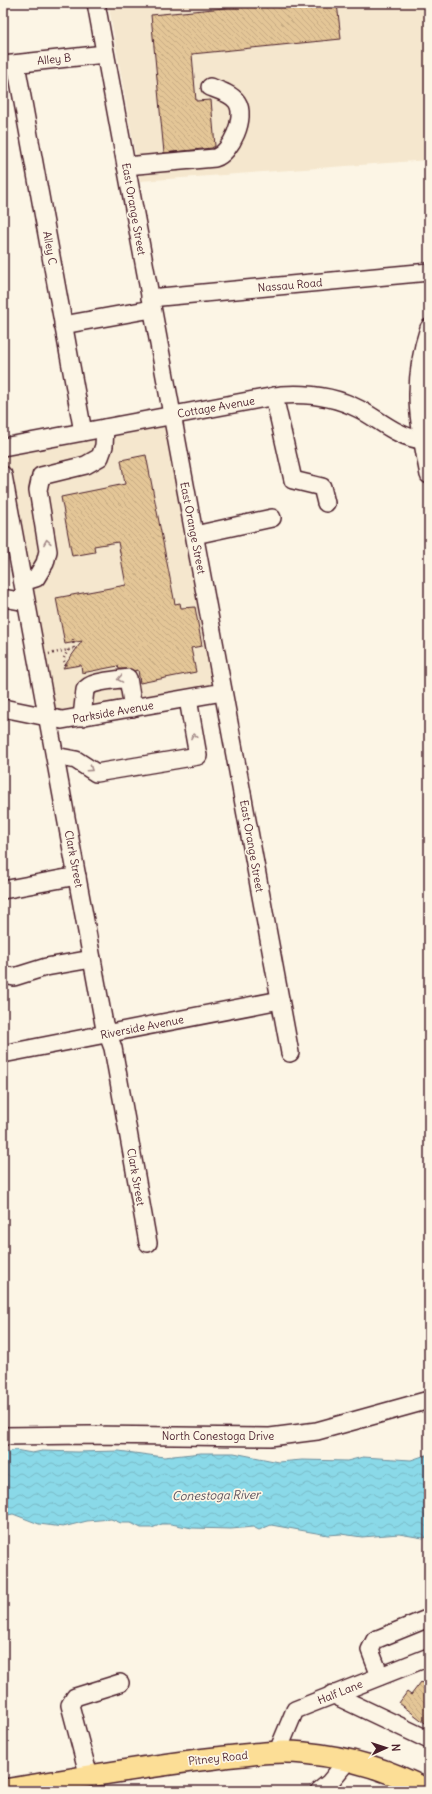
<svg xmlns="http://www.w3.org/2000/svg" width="432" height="1794" font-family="Delius,sans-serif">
	<defs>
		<pattern id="water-waves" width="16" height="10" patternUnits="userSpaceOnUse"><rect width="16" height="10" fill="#8ad9e8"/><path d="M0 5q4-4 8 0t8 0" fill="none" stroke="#79bac7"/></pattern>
		<pattern id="building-back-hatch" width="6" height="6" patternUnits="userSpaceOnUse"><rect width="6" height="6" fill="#e4c697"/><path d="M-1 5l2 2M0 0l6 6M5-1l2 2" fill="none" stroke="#c5aa82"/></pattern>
	</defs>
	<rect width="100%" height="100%" fill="#fcf5e5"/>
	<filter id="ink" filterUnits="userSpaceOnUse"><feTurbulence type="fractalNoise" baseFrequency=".025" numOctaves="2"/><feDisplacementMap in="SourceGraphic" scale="8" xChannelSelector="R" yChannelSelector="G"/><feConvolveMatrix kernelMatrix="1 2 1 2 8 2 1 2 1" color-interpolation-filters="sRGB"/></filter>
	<g filter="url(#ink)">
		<!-- built -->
		<g fill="#f5e7ce">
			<polygon points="108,3 429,3 429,160 140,181"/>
			<polygon points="172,415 223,692 48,717 3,475 3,447"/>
		</g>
		<!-- water -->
		<polygon fill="url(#water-waves)" stroke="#708f9c" points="15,1450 32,1453 42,1451 77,1452 119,1451 164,1457 201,1453 234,1453 279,1462 302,1460 347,1461 363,1457 411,1460 429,1454 429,1537 423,1538 399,1534 362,1537 341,1534 328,1535 271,1525 259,1530 253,1527 231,1529 192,1528 171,1524 162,1524 152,1528 141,1528 131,1523 121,1523 111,1519 87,1521 63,1527 39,1524 13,1514 3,1516 3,1452 9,1452"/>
		<!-- building -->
		<g fill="url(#building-back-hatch)" stroke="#4a1f2b">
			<polygon points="276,3 337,3 341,39 192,54 196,101 211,100 215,146 212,148 164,153 151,15"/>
			<polygon points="146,455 175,604 180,603 181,608 195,607 202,646 191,648 196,672 140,683 138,670 134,671 131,669 119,669 118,666 82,673 81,665 63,668 82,641 65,644 56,598 126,585 118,542 94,546 95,552 72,556 61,497 125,484 121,460"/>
			<polygon points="421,1682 429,1689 429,1726 399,1703 407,1692 411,1695"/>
		</g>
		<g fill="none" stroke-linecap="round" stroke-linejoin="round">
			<defs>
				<g id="minor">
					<polyline points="96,3 290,1053"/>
					<polyline points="16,64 83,432"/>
					<polyline points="3,65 105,54"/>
					<path d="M126,166L215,158C231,153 247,117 237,102C232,94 218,90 210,87"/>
					<polyline points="150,298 429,272"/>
					<polyline points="63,325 152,309"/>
					<path d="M429,328C411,383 418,420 429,475"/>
					<polyline points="274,396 293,480 322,487 326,503"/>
					<path d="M3,447L281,395C308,393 334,396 359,409C380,420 397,437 422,440"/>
					<polyline points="3,475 104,1024 113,1048 148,1243"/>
					<polyline points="195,535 272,518"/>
					<polyline points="23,582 36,578 45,563 48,551 38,490 41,476 86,465 100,457 104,446 105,428"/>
					<polyline points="3,598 26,602"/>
					<polyline points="3,708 62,720 223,692"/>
					<path d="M82,717L85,690C89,681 118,680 128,678L133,708"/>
					<polyline points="55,756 76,760 96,773 198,756 188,699"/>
					<polyline points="3,890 77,876"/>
					<polyline points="3,975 14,977 46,967 92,959"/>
					<polyline points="3,1054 280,1000"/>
					<polyline points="3,1436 91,1435 270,1437 317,1431 429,1400"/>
					<polyline points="380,1676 370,1650 375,1640 429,1618"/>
					<polyline points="332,1694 429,1740"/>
					<polyline points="277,1753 295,1710 429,1657"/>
					<polyline points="89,1777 70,1705 75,1697 120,1683"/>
					<polyline points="319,1791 329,1783 348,1760"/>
				</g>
				<path id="major" d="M3,1790C74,1779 145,1766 216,1758C245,1755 275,1750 304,1753C348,1757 390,1770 429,1791"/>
			</defs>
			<!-- minor casing -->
			<use href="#minor" stroke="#4a1f2b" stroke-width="20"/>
			<!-- major casing -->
			<use href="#major" stroke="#4a1f2b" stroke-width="24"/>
			<!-- path -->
			<g stroke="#4a1f2b" stroke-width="2.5" stroke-dasharray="1 3" stroke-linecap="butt">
				<polyline points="73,639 74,649"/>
				<polyline points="49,654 78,648"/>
				<polyline points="67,665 64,661 64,658 68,650"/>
			</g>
			<!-- minor -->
			<use href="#minor" stroke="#fcf5e5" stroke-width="17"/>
			<!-- major -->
			<use href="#major" stroke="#fcde96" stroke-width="21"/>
		</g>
		<!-- one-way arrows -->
		<defs><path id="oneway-chevron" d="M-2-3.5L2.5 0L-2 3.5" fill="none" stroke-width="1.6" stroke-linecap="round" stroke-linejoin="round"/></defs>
		<g stroke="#a38a88">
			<use href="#oneway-chevron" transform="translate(47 542) rotate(-99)"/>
			<use href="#oneway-chevron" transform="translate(120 679) rotate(170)"/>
			<use href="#oneway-chevron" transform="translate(194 736) rotate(-100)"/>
			<use href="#oneway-chevron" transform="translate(90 769) rotate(34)"/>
		</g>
	</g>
	<g text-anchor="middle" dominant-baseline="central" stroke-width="3.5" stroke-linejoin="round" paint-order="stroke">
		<!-- street labels -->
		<g font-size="11" fill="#4a1f2b" stroke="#fcf5e5">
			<text transform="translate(54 59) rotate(-6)">Alley B</text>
			<text transform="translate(134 209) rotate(80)">East Orange Street</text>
			<text transform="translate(50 248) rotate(80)">Alley C</text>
			<text transform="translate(290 285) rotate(-5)">Nassau Road</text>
			<text transform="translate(216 407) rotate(-10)">Cottage Avenue</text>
			<text transform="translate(193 528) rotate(79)">East Orange Street</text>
			<text transform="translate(113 712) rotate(-10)">Parkside Avenue</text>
			<text transform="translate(252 846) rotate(80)">East Orange Street</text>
			<text transform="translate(74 859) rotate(79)">Clark Street</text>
			<text transform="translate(142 1027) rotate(-11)">Riverside Avenue</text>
			<text transform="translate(136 1177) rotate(80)">Clark Street</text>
			<text x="218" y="1436">North Conestoga Drive</text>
			<text transform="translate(340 1692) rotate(-22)">Half Lane</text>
			<text transform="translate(218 1758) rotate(-6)">Pitney Road</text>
		</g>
		<!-- water labels -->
		<g font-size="12" font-style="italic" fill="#5a4e5a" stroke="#fcf5e5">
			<text transform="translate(216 1495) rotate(-1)">Conestoga River</text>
		</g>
	</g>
	<!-- margin -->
	<rect width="432" height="1794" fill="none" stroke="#fcf5e5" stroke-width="16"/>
	<rect x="8" y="8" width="416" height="1778" fill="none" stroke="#4a1f2b" stroke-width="1.5" filter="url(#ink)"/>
	<!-- north arrow -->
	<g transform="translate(386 1748) rotate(87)" stroke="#fcf5e5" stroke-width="3" paint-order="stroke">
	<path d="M0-3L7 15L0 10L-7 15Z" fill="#4a1f2b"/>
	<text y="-6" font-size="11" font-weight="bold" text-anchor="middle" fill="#4a1f2b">N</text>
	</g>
</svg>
